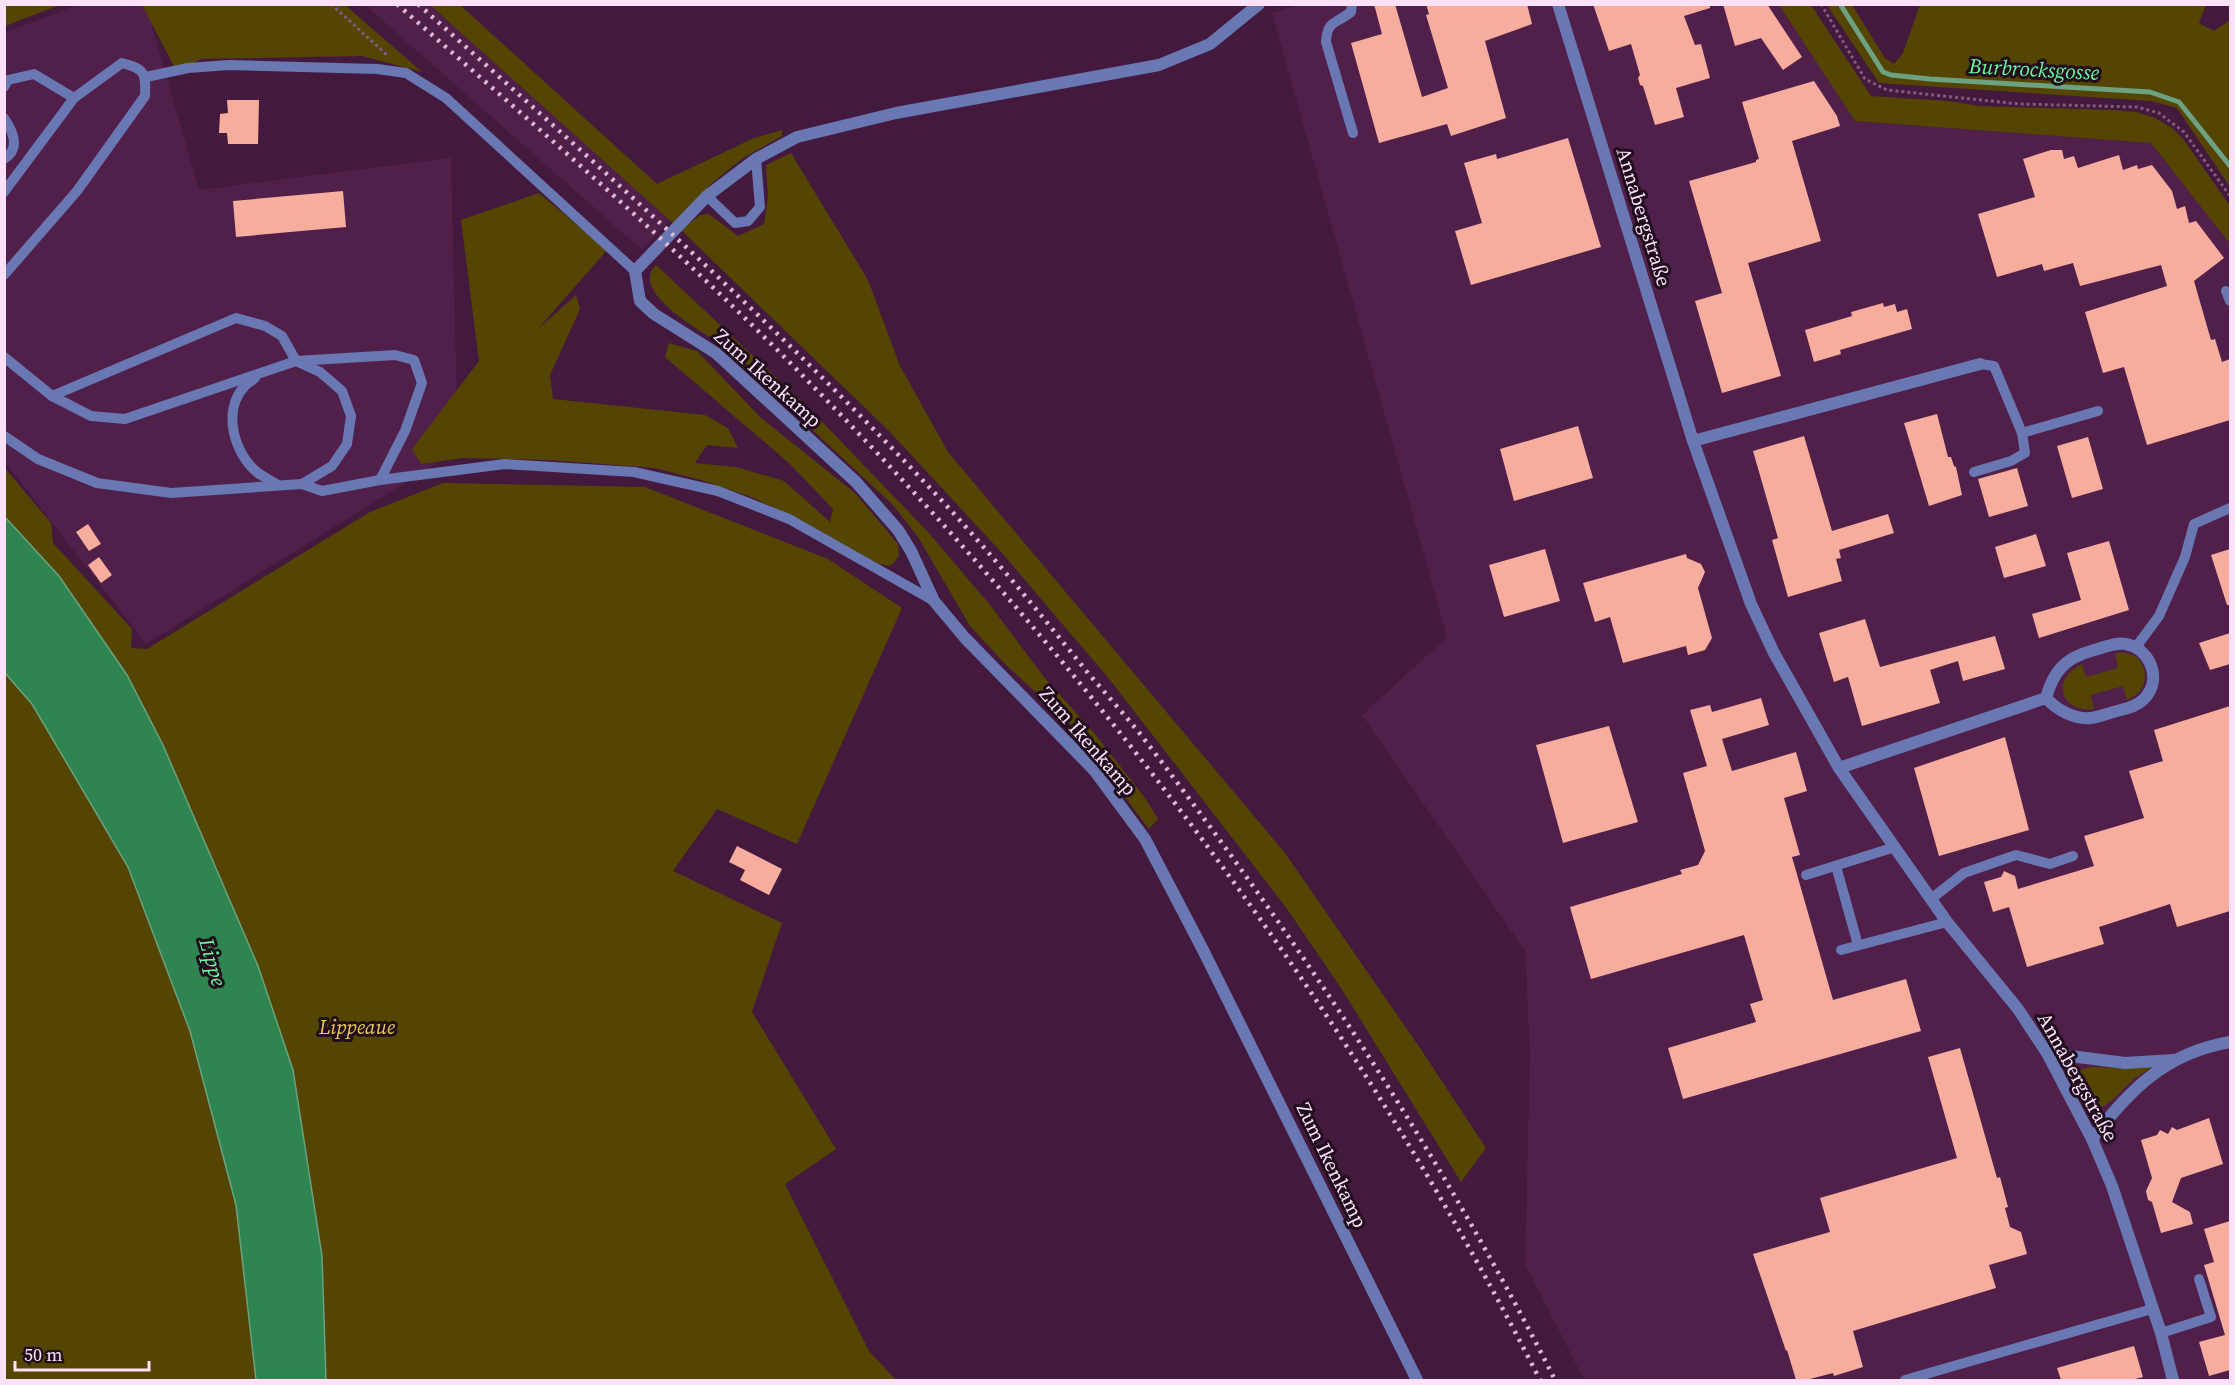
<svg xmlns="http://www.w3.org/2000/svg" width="2235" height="1385" font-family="'Source Serif 4',serif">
	<rect width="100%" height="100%" fill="#44193e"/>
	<!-- built -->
	<g fill="#501f4a">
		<polygon points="1303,4 1779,5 1855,121 2151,143 2230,244 2230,1380 1584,1380 1525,1263 1530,1055 1525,951 1362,715 1447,637 1272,13"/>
		<polygon points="77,5 146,5 199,190 451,158 458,450 146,644 5,462 4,33"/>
		<polygon points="365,5 430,5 670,220 642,250"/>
	</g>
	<!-- green -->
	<g fill="#554502">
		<polygon points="5,4 60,4 60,5 5,26"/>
		<polygon points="142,5 345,5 422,72 362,56 201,59 177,72"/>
		<polygon points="430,5 460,5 657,184 754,138 782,130 782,136 743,158 711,184 675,225"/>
		<polygon points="1779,5 1811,5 1871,96 1948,101 1979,106 2112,110 2137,112 2155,118 2172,128 2184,140 2230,206 2230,244 2151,143 1855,121"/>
		<polygon points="1827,5 1852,5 1885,58 1894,64 1903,53 1920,5 2206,5 2199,23 2214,31 2230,20 2230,187 2177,108 2151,101 1879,83"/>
		<polygon points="791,153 868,280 900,366 948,452 1285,853 1420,1048 1486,1148 1461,1182 1341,988 1285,906 1110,680 1002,553 889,431 681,230 700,215 709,214 738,236 764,224 768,196 766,165"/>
		<polygon points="539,193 607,250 538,329 576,295 580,309 550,375 553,399 705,415 728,428 738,448 707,445 695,463 736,467 784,481 830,522 833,509 790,464 665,357 669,343 697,351 761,418 855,493 898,544 899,555 894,563 888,566 876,563 811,526 754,498 701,480 655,468 549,460 463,458 421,464 412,449 479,361 461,220"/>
		<path d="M656,265L808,407L928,532L990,605L1044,677L1095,734L1145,798L1158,819L1149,829L1070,724L1006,665L970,626L918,537L893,505L717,341C700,331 641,297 651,272C652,269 654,267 656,265Z"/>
		<polygon points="4,467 51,523 53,543 132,629 131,648 147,649 370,512 443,483 645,487 828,559 902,608 797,844 717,809 673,871 782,923 752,1012 836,1149 785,1184 869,1351 896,1380 5,1380"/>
		<path d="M2118,653C2148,649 2156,689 2127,700L2123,686L2091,695L2094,709C2060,713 2051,678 2082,664L2086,677L2118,668L2115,654Z"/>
		<path d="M2150,1064L2151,1068C2142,1073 2135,1078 2127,1085C2117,1095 2100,1118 2084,1103C2080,1099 2077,1092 2073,1087L2076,1073C2090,1062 2108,1070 2125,1068C2133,1068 2141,1066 2150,1064Z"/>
	</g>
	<!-- water -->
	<polygon fill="#2e854f" stroke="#6ca182" stroke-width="1.5" points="4,516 59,576 127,675 163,745 258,966 293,1070 322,1256 326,1380 256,1380 236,1205 190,1031 128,867 32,704 5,673"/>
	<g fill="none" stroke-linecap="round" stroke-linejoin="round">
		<!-- stream -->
		<polyline stroke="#6ca182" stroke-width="5" points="1840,4 1883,72 1891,75 1930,79 2150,92 2179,102 2230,166"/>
	</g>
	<!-- building -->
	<g fill="#f6ad9e">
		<polygon points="1374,4 1395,4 1422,97 1448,88 1426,15 1429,14 1426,4 1527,4 1532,24 1485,41 1506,118 1451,136 1447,124 1379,143 1351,43 1382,34"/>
		<polygon points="1593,4 1710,4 1710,8 1684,16 1695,45 1701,44 1710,78 1676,88 1684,117 1655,125 1643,86 1640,85 1638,78 1640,75 1631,44 1609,51"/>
		<polygon points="1723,4 1767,4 1802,57 1783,70 1761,38 1735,46"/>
		<polygon points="1814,81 1837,116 1840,126 1792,141 1821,241 1748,263 1781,376 1722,393 1695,301 1722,293 1689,181 1756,162 1756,160 1759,159 1742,102"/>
		<polygon points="227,100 259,100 258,144 228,144 227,133 219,133 220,114 228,113"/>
		<polygon points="1568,138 1601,247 1471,285 1455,231 1482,223 1464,163 1496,154 1497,159"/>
		<polygon points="2051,150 2062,150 2064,159 2074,156 2078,168 2119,155 2123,170 2137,165 2138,169 2152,165 2172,191 2177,209 2185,206 2189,223 2196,221 2224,258 2194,281 2211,340 2215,339 2222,362 2230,359 2230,420 2147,445 2124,367 2103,373 2085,312 2167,286 2161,265 2080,286 2073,263 2044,271 2042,264 1997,277 1978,214 2035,197 2023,159"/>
		<polygon points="343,191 346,227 236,237 233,201"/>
		<polygon points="1883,303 1884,307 1895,304 1897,312 1907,309 1912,329 1840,350 1841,354 1814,362 1805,330 1852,316 1851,312"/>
		<polygon points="1937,414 1948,457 1951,457 1954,466 1956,467 1962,495 1929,506 1904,423"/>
		<polygon points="1578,426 1593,478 1514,501 1500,449"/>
		<polygon points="1804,436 1832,531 1888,514 1894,533 1839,550 1841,558 1836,559 1842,581 1788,597 1772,540 1778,538 1753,451"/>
		<polygon points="2088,437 2103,489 2072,498 2057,446"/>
		<polygon points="2017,468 2028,506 1989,517 1978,479"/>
		<polygon points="88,524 101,544 89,551 76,532"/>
		<polygon points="2036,534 2046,566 2004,578 1995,547"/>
		<polygon points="2109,541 2129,610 2039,638 2032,614 2081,600 2067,553"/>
		<polygon points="1545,549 1560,601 1504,617 1489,565"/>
		<polygon points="2230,549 2230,605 2227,605 2211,555"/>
		<polygon points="1686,554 1687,558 1701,564 1705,572 1698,588 1712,638 1705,650 1688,655 1686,646 1623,663 1610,617 1595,622 1583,583"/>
		<polygon points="99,557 112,575 101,583 88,565"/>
		<polygon points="1865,619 1880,667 1995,636 2005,669 1963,681 1958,661 1930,670 1940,703 1862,726 1848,677 1834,682 1819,633"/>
		<polygon points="2230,633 2230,664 2210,670 2199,643"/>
		<polygon points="1761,698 1769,725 1722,739 1732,771 1796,752 1807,791 1784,798 1800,855 1792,857 1833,1000 1906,979 1921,1031 1683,1099 1668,1048 1756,1022 1750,1004 1763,1000 1744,935 1591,979 1570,907 1682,874 1680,870 1698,865 1705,851 1683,773 1707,766 1690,710 1710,705 1712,712"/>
		<polygon points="2230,706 2230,911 2177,927 2170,904 2099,927 2104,944 2027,967 2009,907 1993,912 1984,882 2001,877 2004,871 2015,876 2018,889 2094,866 2084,836 2144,818 2129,771 2163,761 2154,730"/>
		<polygon points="1609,726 1638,822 1563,843 1536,745"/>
		<polygon points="2005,737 2029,830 1939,856 1914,768"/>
		<polygon points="737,846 782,869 769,895 740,880 745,870 729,862"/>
		<polygon points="1960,1048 1997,1178 2000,1177 2008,1207 2005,1208 2010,1227 2021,1232 2027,1254 1989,1265 1996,1288 1853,1331 1863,1367 1834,1376 1833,1373 1806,1380 1796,1380 1787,1350 1786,1351 1753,1254 1830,1232 1820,1198 1957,1158 1928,1057"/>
		<polygon points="2209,1118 2223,1164 2181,1178 2172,1202 2190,1212 2193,1224 2161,1233 2152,1202 2148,1200 2146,1191 2152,1178 2141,1140 2157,1135 2160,1130 2168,1134 2172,1127 2177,1130"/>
		<polygon points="2230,1221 2230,1370 2209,1376 2199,1342 2225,1335 2204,1265 2214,1262 2204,1229"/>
		<polygon points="2134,1346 2143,1377 2131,1380 2061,1380 2057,1368"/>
	</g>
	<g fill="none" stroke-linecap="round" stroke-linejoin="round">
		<!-- path -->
		<g stroke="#815b7c" stroke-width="3" stroke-dasharray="3 3" stroke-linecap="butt">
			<polyline points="331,4 388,56"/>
			<polyline points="1821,4 1865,79 1887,90 2019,104 2137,107 2159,113 2184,132 2230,196"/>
		</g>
		<!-- lane -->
		<g stroke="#6977b3" stroke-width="10">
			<path d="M1352,4L1351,12C1336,24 1327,20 1326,42L1353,133"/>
			<polyline points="146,77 188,68 229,65 377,69 406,73 446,98 635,271"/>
			<polyline points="4,87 8,80 34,74 74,98"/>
			<path d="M4,118C13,131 21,149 4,159"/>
			<path d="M4,192L74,98L122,63C145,69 146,73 145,96L77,191L4,275"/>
			<polyline points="707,196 735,223 748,221 760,207 756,159"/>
			<polyline points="2226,291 2230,301"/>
			<polyline points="4,357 52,396 91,416 125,419 296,361 320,372 342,391 351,416 347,444 332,466 302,484 171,493 97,483 38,459 4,436"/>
			<path d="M255,378C252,381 247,383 244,387C222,411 234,454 258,473C264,477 272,481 278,485"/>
			<polyline points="52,396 236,318 265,326 282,336 296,361 395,355 414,360 422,383 405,431 380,480"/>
			<polyline points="2022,433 2098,411"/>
			<polyline points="1974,472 2011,461 2025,453 2022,433 1994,366 1980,364"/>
			<polyline points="302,484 322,491 380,480 505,464 634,472 718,491 789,519 934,601"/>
			<polyline points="2136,647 2159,616 2185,557 2194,524 2230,508"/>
			<polyline points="1836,866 1858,945"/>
			<polyline points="1806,875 1895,847"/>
			<polyline points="1931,899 1964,873 2016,855 2050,864 2073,856"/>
			<polyline points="1841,950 1947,922"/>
			<polyline points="2161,1333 2211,1317 2199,1279"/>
			<polyline points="1905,1380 2152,1309"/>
		</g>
		<!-- street -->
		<g stroke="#6977b3" stroke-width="12">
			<polyline points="1259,4 1210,44 1159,65 896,113 797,137 756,159 707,196 635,271 640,301 654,314 716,353 856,482 898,530 911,551 934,601 965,638 1094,770 1145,839 1203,950 1417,1380"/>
			<polyline points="1558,4 1693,441 1751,604 1774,653 1839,768 1947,922 2018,1009 2047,1053 2092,1139 2112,1186 2161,1333 2173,1380"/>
			<polyline points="1693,441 1980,364"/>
			<path d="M1839,768L2046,698C2053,672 2065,658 2091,651C2102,648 2115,642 2126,644C2148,648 2161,675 2148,694C2141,705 2129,708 2117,711C2109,713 2099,717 2091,718C2074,720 2056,709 2046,698"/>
			<polyline points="2047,1053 2125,1063 2173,1060"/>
			<path d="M2092,1139C2130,1089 2166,1053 2230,1042"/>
		</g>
		<!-- rail -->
		<g stroke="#d9bad4" stroke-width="4.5" stroke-dasharray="3 6" stroke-linecap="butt">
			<path d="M397,4C535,126 676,246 804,377C1096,674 1351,1009 1540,1380"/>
			<path d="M418,4C593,161 769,317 930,488C986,547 1037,610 1088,673C1106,694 1124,714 1141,735C1297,938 1440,1152 1555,1380"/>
		</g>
	</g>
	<g text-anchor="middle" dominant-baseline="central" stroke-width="6" stroke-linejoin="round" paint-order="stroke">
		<!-- street labels -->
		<g font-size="20" fill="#fde1f8" stroke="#200d1d">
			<text transform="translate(1644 217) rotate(73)">Annabergstraße</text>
			<text transform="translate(768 378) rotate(42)">Zum Ikenkamp</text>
			<text transform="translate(1088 741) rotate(49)">Zum Ikenkamp</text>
			<text transform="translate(2078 1077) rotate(61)">Annabergstraße</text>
			<text transform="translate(1332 1165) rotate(64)">Zum Ikenkamp</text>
		</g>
		<!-- park labels -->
		<g font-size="20" font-style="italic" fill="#edca52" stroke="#200d1d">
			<text x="357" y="1027">Lippeaue</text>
		</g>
		<!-- water labels -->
		<g font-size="21" font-style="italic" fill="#6bfa9f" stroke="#200d1d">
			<text transform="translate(2034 69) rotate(3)">Burbrocksgosse</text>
			<text transform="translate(213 962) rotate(74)">Lippe</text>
		</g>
	</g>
	<!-- border -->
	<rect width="2235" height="1385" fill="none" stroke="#fde1f8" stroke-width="12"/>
	<!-- scale -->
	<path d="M15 1361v9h134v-9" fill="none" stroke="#fde1f8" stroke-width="3"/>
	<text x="24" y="1361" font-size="18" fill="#fde1f8" stroke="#200d1d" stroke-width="4.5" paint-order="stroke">50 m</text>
</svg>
